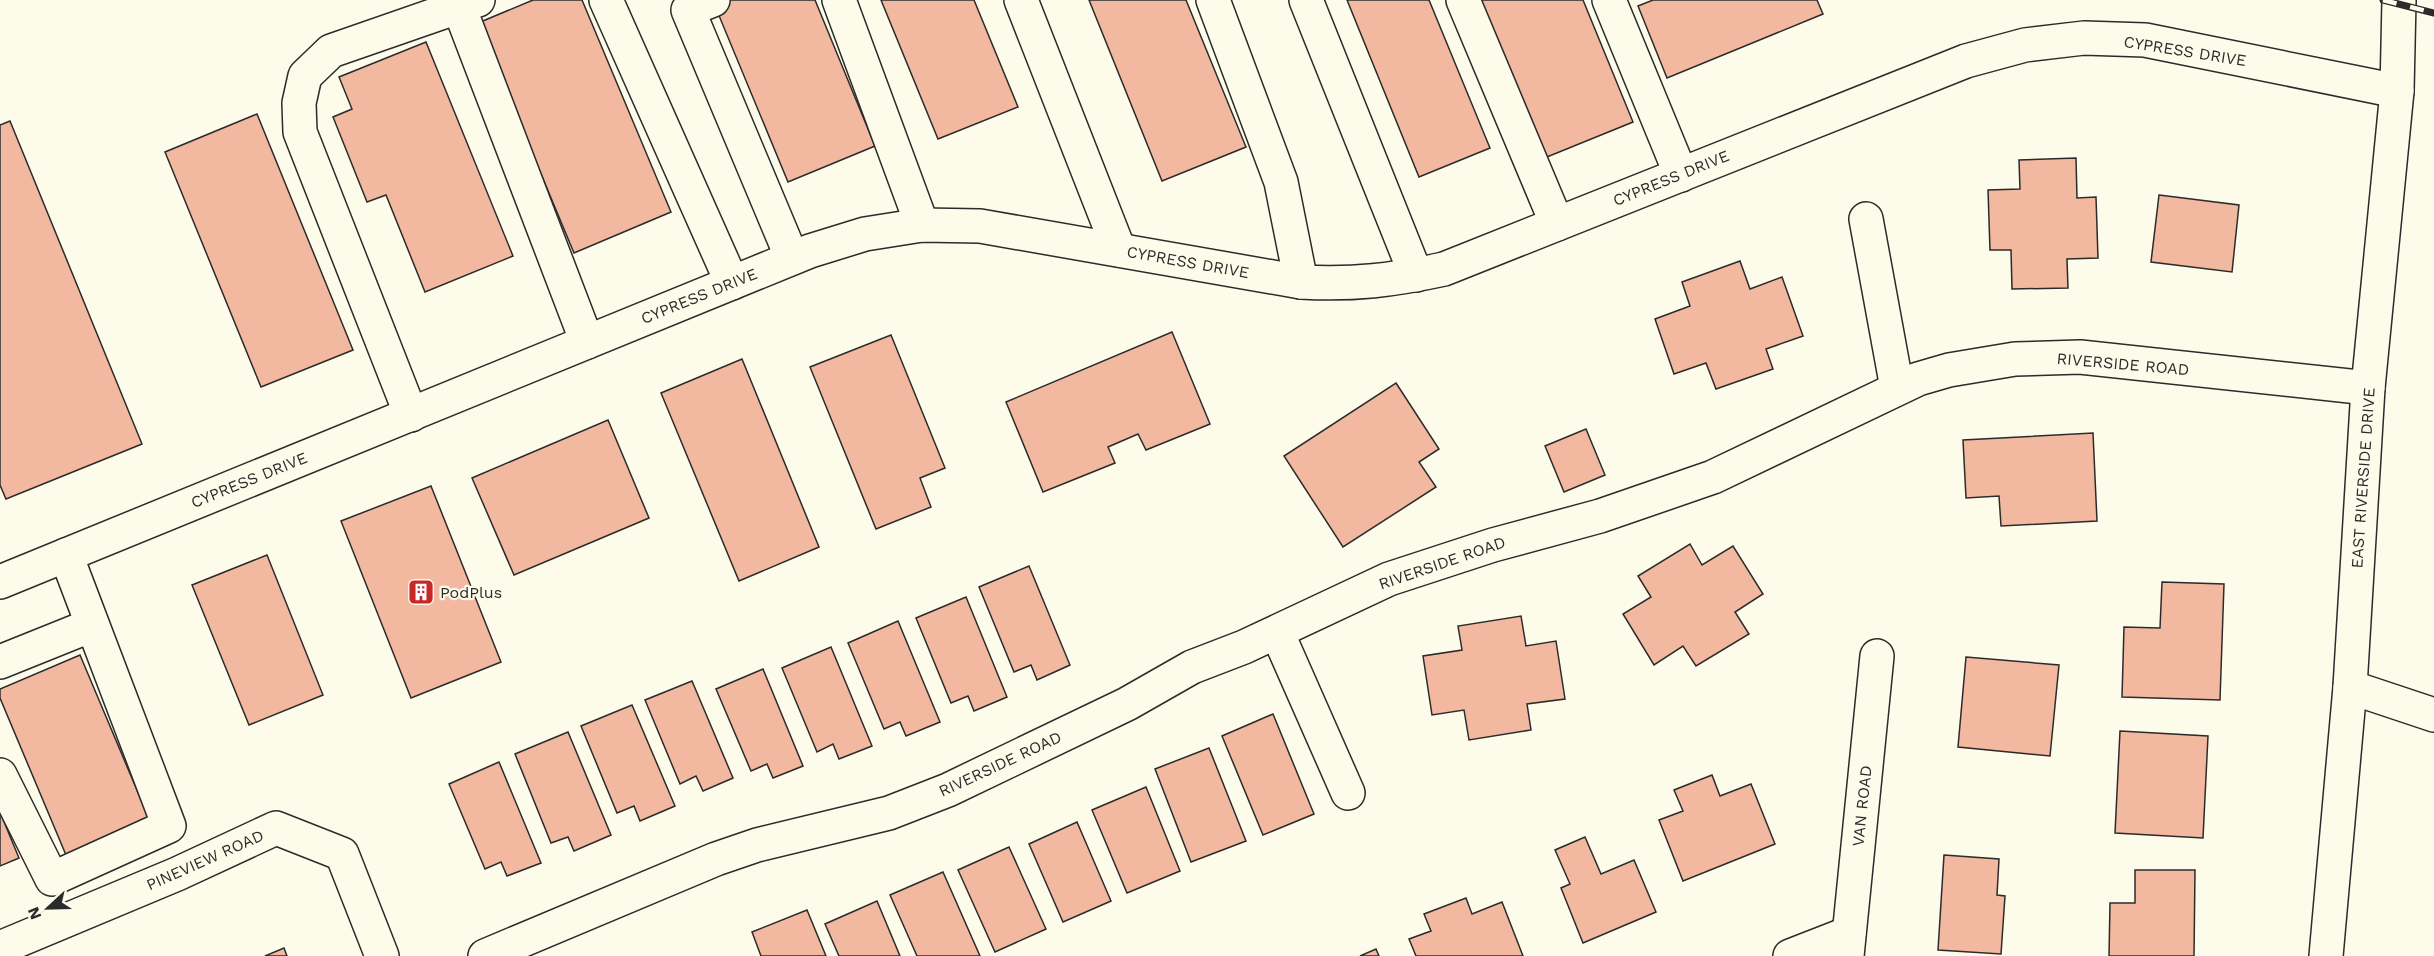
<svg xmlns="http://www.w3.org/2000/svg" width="2434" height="956" font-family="'Work Sans',sans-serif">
	<rect width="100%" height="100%" fill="#fdfbea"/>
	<!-- building -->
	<g fill="#f2b8a0" stroke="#2b2b2b" stroke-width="1.5">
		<polygon points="533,0 582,0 671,212 574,253 478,23"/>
		<polygon points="730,0 815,0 875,146 788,182 715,6"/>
		<polygon points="881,0 974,0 1018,107 938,139"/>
		<polygon points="1089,0 1186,0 1246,147 1162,181"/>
		<polygon points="1347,0 1429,0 1490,148 1419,177"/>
		<polygon points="1478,0 1583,0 1633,122 1542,159"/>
		<polygon points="1653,0 1817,0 1823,14 1667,78 1638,6"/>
		<polygon points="426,42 513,256 425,292 386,195 367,202 333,117 352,109 339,77"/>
		<polygon points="257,114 353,350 261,387 165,152"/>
		<polygon points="10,121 142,444 6,499 0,485 0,125"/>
		<polygon points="2076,158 2077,198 2096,197 2098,258 2067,259 2068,288 2012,289 2011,250 1990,250 1988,190 2020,189 2019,160"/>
		<polygon points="2159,195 2239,205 2232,272 2151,262"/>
		<polygon points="1740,261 1750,289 1782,277 1803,336 1766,349 1773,369 1716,389 1706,363 1674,374 1655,319 1690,306 1682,282"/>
		<polygon points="1172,332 1210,424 1146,450 1138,434 1108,447 1115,463 1043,492 1006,402"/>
		<polygon points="891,335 945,468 920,478 931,507 876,529 810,367"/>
		<polygon points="742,359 819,547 739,581 661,393"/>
		<polygon points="1396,383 1439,449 1419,462 1436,487 1343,547 1284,456"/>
		<polygon points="608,420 649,518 514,575 472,478"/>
		<polygon points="1586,429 1605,475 1564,492 1545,446"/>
		<polygon points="2093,433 2097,521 2001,526 1999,496 1966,498 1963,440"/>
		<polygon points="431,486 501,662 411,698 341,521"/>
		<polygon points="1690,544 1702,565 1733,546 1763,594 1735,612 1749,634 1696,666 1683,646 1654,665 1623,614 1651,597 1638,576"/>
		<polygon points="267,555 323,695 249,725 192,585"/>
		<polygon points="1029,566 1070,665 1037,680 1031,665 1014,672 979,587"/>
		<polygon points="2162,582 2224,584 2220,700 2122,697 2124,627 2160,628"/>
		<polygon points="966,597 1007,697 974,711 968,696 951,703 916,618"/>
		<polygon points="1521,616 1526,646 1556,641 1565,699 1527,704 1531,730 1469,740 1464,710 1432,715 1423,656 1462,650 1458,626"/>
		<polygon points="898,621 940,722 906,736 900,722 884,729 848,643"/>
		<polygon points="831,647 872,746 839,759 833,744 817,752 782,668"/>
		<polygon points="80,655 150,821 66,855 0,698 0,689"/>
		<polygon points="1966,657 2059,665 2050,756 1958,747"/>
		<polygon points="763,669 803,766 773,778 767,764 751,771 716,689"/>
		<polygon points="692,681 733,778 703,791 696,776 680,784 645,700"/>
		<polygon points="632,705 675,806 640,821 634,806 617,813 581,726"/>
		<polygon points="1273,714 1314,814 1263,835 1222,736"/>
		<polygon points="2120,731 2208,736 2203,838 2115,833"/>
		<polygon points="568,732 611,835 574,851 568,837 551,843 515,754"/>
		<polygon points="1209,748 1246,841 1191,862 1155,769"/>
		<polygon points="499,762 541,863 507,876 501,862 485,869 449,784"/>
		<polygon points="1712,775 1720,796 1751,784 1775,844 1683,881 1659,820 1683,811 1674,790"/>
		<polygon points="1146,787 1180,871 1127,893 1092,810"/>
		<polygon points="0,812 19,858 0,866"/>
		<polygon points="1077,822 1111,901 1063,922 1029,844"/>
		<polygon points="1585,837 1601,874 1634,860 1656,912 1583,943 1561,888 1570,884 1555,850"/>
		<polygon points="1009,847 1046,929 995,952 958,870"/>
		<polygon points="1944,855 1999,859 1997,895 2005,896 2001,954 1938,950"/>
		<polygon points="2135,870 2195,870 2194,956 2109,956 2110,903 2135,903"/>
		<polygon points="943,872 980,956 917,956 890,895"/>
		<polygon points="1466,898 1472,914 1502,902 1523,956 1416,956 1409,939 1431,931 1424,914"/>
		<polygon points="877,901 900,956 839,956 825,924"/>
		<polygon points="807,910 826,956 761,956 752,932"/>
		<polygon points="284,948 287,956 265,956"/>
		<polygon points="1376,949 1379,956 1360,956"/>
	</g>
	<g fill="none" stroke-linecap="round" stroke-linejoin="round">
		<defs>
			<g id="minor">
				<polyline points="606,0 732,283"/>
				<polyline points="713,0 688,10 792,258"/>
				<polyline points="839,0 922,225"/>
				<polyline points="1021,0 1119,250"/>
				<polyline points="1213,0 1281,182 1301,282"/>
				<polyline points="1306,0 1416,275"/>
				<polyline points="1463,0 1557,224"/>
				<polyline points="1609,0 1681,175"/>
				<polyline points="459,7 587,342"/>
				<polyline points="1866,219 1897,388"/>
				<polyline points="411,415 300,132 299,103 305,76 331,51 478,0"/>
				<path d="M0,582L810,251L865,234L922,225L980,226L1301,282C1354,285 1393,280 1444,269L1966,61L2025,45L2084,38L2145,40L2397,91"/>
				<polyline points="1277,632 1348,793"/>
				<polyline points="0,662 92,625"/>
				<polyline points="2350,687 2434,715"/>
				<polyline points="0,775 52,879 169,826 66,555"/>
				<polyline points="0,948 177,874 276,828 342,854 382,956"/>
				<polyline points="485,956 716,859 757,845 889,813 948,790 1127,704 1192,667 1244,647 1389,579 1493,545 1600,516 1713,477 1918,379 1949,370 2015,359 2080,357 2368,388"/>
				<polyline points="1790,956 1849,933"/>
				<polyline points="1847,956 1877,656"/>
				<polyline points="2326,956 2350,687 2368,388 2397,91 2399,0"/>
			</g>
		</defs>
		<!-- minor casing -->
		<use href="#minor" stroke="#2b2b2b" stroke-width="36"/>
		<!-- minor -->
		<use href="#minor" stroke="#fdfbea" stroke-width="33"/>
		<defs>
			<polyline id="rail" points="2383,0 2434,13"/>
		</defs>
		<!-- rail casing -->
		<use href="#rail" stroke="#2b2b2b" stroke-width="7"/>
		<!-- rail -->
		<use href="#rail" stroke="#fdfbea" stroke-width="4.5" stroke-dasharray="14" stroke-linecap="butt"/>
	</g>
	<!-- icons -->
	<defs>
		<symbol id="building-square" viewBox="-11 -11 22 22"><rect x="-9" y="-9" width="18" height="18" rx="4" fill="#c62828" stroke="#fdfbea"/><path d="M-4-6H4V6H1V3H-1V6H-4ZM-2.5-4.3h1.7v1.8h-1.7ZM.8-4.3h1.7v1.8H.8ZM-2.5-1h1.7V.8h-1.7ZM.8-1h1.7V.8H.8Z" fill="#fff"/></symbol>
	</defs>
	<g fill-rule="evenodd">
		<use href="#building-square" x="406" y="577" width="30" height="30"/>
	</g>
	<g text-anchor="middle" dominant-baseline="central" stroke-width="4.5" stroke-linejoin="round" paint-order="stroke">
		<!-- street labels -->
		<g font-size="16" fill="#2b2b2b" stroke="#fdfbea">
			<text transform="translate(2185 51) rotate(9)">CYPRESS DRIVE</text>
			<text transform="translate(1671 178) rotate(-22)">CYPRESS DRIVE</text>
			<text transform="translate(1188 262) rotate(10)">CYPRESS DRIVE</text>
			<text transform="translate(699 296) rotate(-22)">CYPRESS DRIVE</text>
			<text transform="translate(2123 364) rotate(5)">RIVERSIDE ROAD</text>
			<text transform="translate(2363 478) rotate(-86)">EAST RIVERSIDE DRIVE</text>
			<text transform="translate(249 480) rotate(-22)">CYPRESS DRIVE</text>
			<text transform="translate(1442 563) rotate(-19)">RIVERSIDE ROAD</text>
			<text transform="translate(1000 764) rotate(-25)">RIVERSIDE ROAD</text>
			<text transform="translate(1862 806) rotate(-84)">VAN ROAD</text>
			<text transform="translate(205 860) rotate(-24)">PINEVIEW ROAD</text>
		</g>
		<!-- poi labels -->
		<g font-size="16" fill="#2b2b2b" stroke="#fdfbea" text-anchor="start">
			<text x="440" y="592">PodPlus</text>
		</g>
	</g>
	<!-- north arrow -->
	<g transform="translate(48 908) rotate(248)" stroke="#fdfbea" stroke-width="4.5" paint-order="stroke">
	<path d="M0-4.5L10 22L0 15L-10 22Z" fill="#2b2b2b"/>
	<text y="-9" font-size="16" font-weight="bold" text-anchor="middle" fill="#2b2b2b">N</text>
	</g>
</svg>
